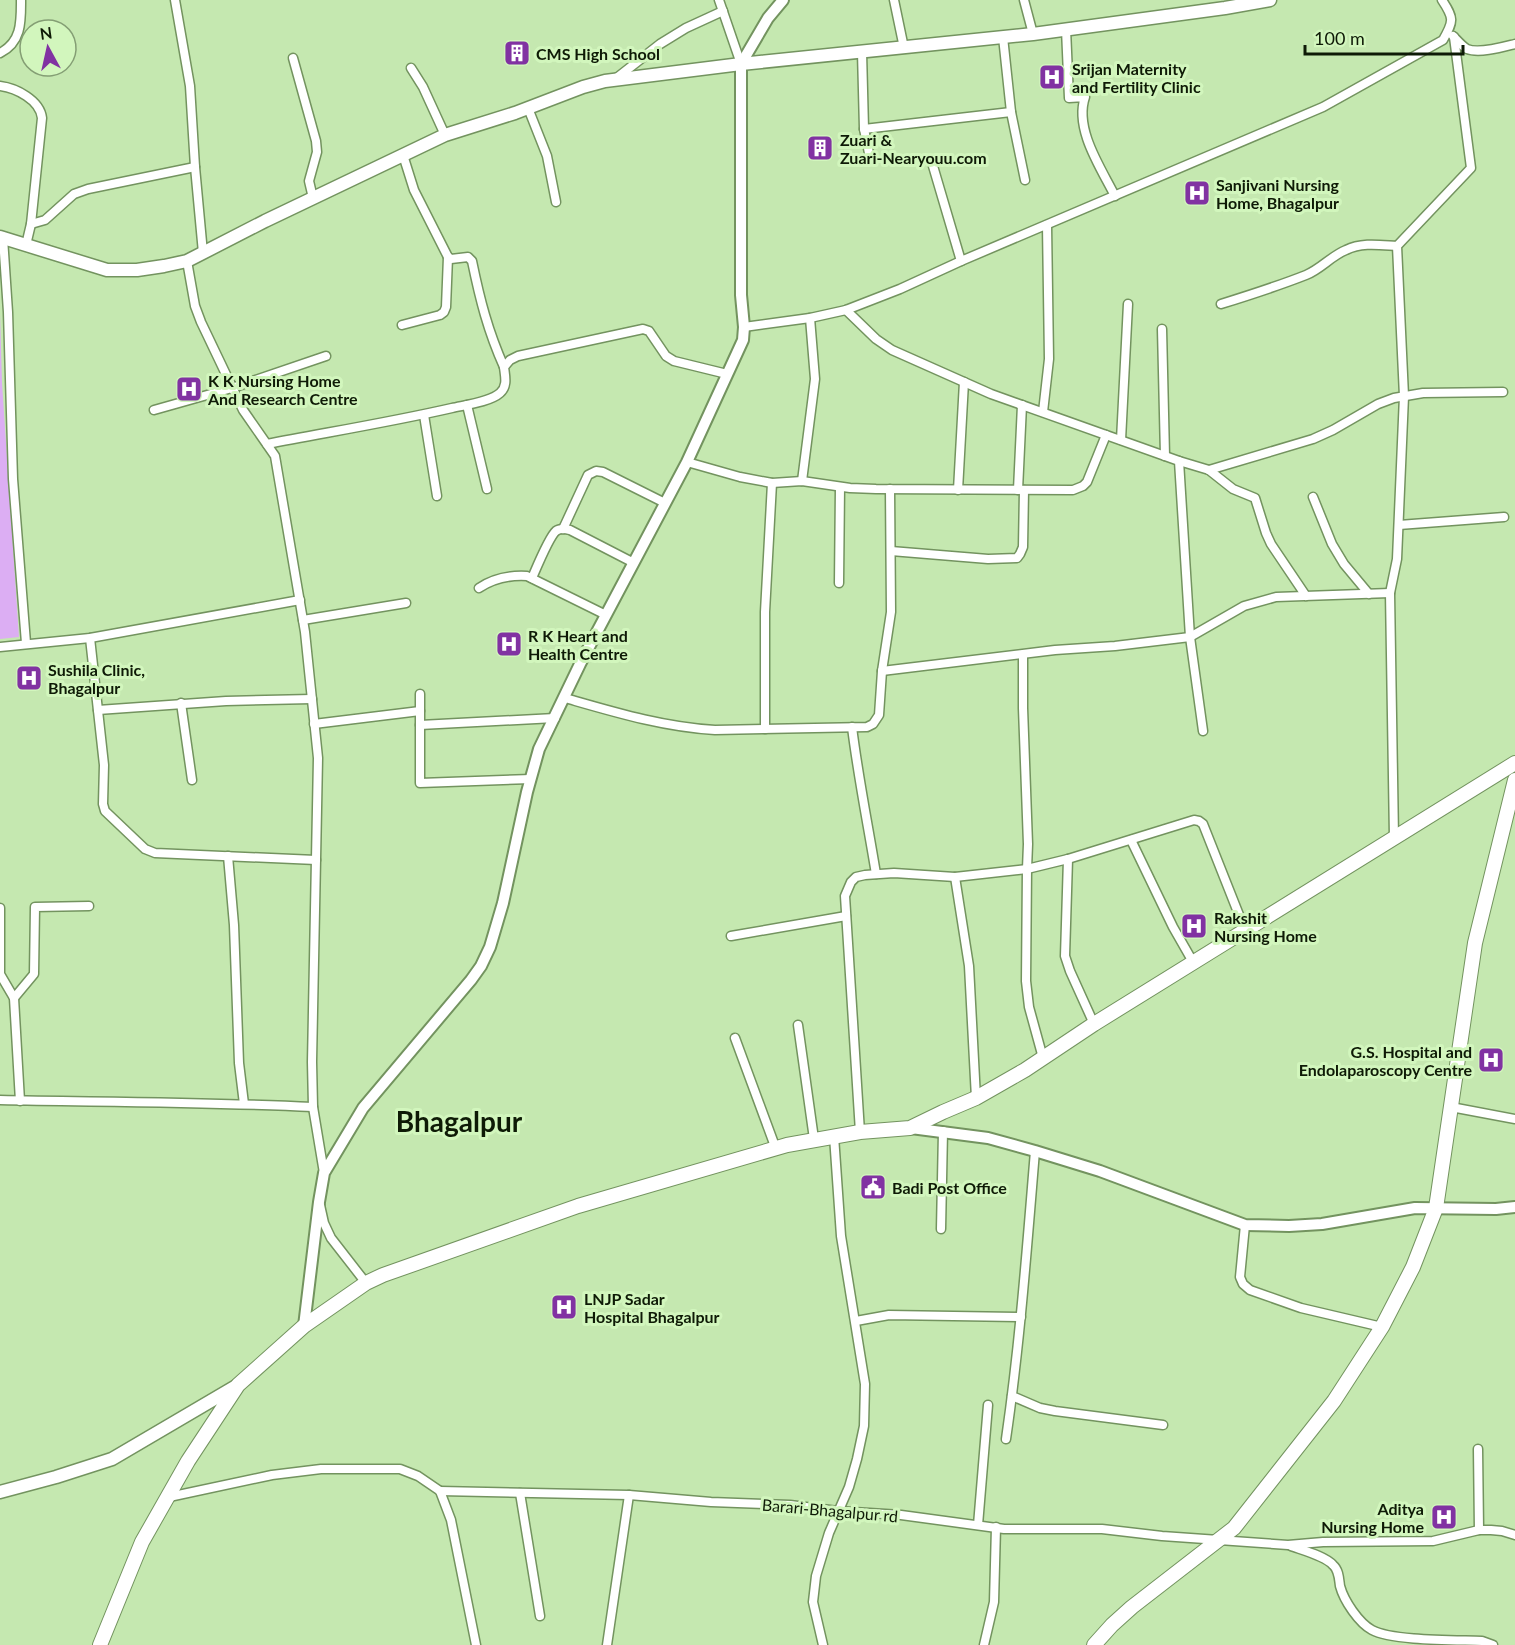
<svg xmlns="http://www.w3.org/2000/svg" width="1515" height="1645" font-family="Lato,sans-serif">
	<rect width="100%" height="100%" fill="#c5e8b0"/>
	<!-- green -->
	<polygon fill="#dcaef3" points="0,313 2,383 19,637 0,639"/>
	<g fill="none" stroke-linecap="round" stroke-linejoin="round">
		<defs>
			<g id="minor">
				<polyline points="175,0 190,86 195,167 203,253"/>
				<polyline points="719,0 741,64"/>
				<polyline points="894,0 904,48"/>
				<polyline points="1024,0 1033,34"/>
				<path d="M1066,29L1069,98L1085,97C1074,129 1101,168 1115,196"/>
				<path d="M1453,36C1457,40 1462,46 1467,49C1479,54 1503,47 1515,44"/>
				<polyline points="1003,37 1011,112 1025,180"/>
				<polyline points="862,52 864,129 870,158"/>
				<path d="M0,53C22,42 21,21 21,0"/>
				<polyline points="293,58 316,141 317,152 309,181 313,198"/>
				<polyline points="411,68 423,87 445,135"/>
				<polyline points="614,80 660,44 686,28 723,11"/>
				<path d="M0,86C16,88 40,100 42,118L31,224L26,245"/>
				<polyline points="528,108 547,156 556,202"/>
				<polyline points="864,129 1011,112"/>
				<path d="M403,155L414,190L448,257L451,259L468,257L472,261C480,300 488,331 504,367"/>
				<polyline points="933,166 961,261"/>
				<polyline points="31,224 45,220 74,194 88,189 195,167"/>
				<polyline points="3,238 8,312 13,479 26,643"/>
				<polyline points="187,261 195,306 201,322 243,410 275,456 305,632 318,758 312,1062 313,1107 324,1173"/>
				<path d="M1221,304C1250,295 1278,286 1306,275C1321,269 1331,256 1346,250C1362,242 1380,245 1397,246"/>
				<polyline points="846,310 876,339 892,350 991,394 1179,461 1190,637 1203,731"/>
				<polyline points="402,325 440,315 444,312 446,307 448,257"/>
				<path d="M744,327L810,318L846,310L900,289L961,261L1323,107L1443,40C1454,21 1454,18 1442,0"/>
				<polyline points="1162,329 1165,456"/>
				<polyline points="467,405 487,489"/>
				<polyline points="154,410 232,388 326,356"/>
				<polyline points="1043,412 1049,359 1047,225"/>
				<polyline points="424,415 437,496"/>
				<polyline points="1121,440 1128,304"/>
				<path d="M267,444C329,432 391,422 452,408C465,405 490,402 500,393C508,386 505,376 504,367L510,360L518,356L643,329L649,331L666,356L674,361L727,374"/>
				<polyline points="1179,461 1209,470 1233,489 1255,498 1266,533 1271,544 1306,596"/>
				<polyline points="687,462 740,477 772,483 802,481 850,488 876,489 1073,490 1083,486 1087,482 1106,435"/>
				<polyline points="1209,470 1313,439 1333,430 1378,404 1394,398 1423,393 1503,392"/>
				<polyline points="802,481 815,379 810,318"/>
				<polyline points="958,490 964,382"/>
				<polyline points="1018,490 1022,405"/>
				<polyline points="1313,497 1332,544 1344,564 1369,594"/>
				<polyline points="1399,525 1504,517"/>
				<polyline points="563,529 588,475 596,471 603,472 665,503"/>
				<polyline points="891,551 988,559 1017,558 1020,554 1023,547 1024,490"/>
				<path d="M532,578C536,569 549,537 556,531C560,528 566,529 570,530L634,563"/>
				<polyline points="839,583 840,487"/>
				<path d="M479,588C494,578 510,575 527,576L606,615"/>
				<polyline points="303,620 406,603"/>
				<polyline points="90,638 104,765 103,804 105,811 145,849 155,853 316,860"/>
				<polyline points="0,647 90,638 300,600"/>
				<polyline points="1023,655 1023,708 1028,844 1027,869 1026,981 1029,1007 1043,1058"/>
				<polyline points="882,671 1055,650 1115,646 1190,637 1244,606 1276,597 1390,593"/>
				<polyline points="420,694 420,783 531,779"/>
				<path d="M565,698C614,712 663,727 715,730L867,727L873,724L879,715L882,671L891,612L890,489"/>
				<polyline points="181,703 192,780"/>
				<polyline points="98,710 226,701 312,699"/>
				<polyline points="314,724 420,711"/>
				<polyline points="420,725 555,718"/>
				<path d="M852,727C858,776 868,825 876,874"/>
				<polyline points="765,729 765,612 772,483"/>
				<polyline points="1394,838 1390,593 1397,559 1404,396 1397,246 1471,168 1454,37"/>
				<polyline points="1131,840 1173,927 1193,962"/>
				<polyline points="228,856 234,925 239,1063 244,1104"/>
				<polyline points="1068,859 1065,956 1070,971 1094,1024"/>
				<polyline points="955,877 969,966 976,1098"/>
				<polyline points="0,908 0,974 14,998 20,1101"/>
				<polyline points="731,936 846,916"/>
				<polyline points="14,998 34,974 35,907 89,906"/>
				<polyline points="798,1025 814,1139"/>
				<polyline points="735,1038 776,1149"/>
				<path d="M0,1100C104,1102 209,1102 313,1107"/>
				<polyline points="1451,1107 1515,1119"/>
				<polyline points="860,1132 845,896 851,882 856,877 865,875 894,873 955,877 1027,869 1068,859 1194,820 1199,821 1203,824 1245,930"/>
				<polyline points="320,1205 324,1223 331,1238 366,1283"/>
				<polyline points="1245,1225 1240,1277 1243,1284 1250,1290 1301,1308 1382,1327"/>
				<polyline points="941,1229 943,1131"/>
				<polyline points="856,1321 889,1315 1021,1317"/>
				<polyline points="1012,1396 1040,1408 1055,1411 1163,1425"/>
				<path d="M1006,1439C1020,1343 1027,1247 1035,1151"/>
				<polyline points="1478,1449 1479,1530"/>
				<polyline points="440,1491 629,1495 711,1502 790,1505 838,1511 901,1515 1004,1529 1102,1529 1162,1536 1288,1545 1323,1542 1433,1541 1479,1530 1491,1530 1502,1531 1515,1535"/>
				<polyline points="520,1493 540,1616"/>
				<polyline points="169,1497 272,1475 321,1469 400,1469 418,1476 440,1491 451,1520 476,1645"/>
				<polyline points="978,1525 988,1405"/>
				<path d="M1291,1546C1302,1550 1325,1556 1333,1565C1339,1570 1339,1579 1340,1586C1344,1601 1359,1623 1372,1630C1392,1641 1457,1640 1482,1641L1493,1645"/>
				<polyline points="607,1645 629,1495"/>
				<polyline points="823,1645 813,1602 816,1576 829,1533 849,1487 857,1459 864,1426 865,1384 841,1236 834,1136"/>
				<polyline points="984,1645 994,1602 996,1527"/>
			</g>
			<g id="tertiary">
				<polyline points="911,1128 988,1138 1035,1151 1100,1171 1245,1225 1289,1226 1322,1224 1415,1208 1496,1209 1515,1207"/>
				<polyline points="304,1326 319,1202 324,1173 363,1108 471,980 481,966 490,947 503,903 527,792 539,749 580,664 687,462 743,340 744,327 741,295 741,64 768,18 783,0"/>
			</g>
			<g id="secondary">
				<polyline points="0,237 107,270 137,270 164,266 187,261 265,221 445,135 515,113 583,87 605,81 741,64 1033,34 1225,8 1270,0"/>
				<polyline points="0,1492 56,1477 112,1459 238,1385"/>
			</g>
			<g id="primary">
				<polyline points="100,1645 142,1542 188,1461 238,1385 304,1326 366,1283 383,1275 578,1206 787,1145 860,1132 910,1128 943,1112 976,1098 1025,1070 1094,1024 1515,763"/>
				<polyline points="1094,1645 1112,1625 1132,1607 1234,1528 1334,1401 1382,1327 1413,1267 1436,1208 1475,943 1515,780"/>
			</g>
		</defs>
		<!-- minor casing -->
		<use href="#minor" stroke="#73935f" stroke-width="11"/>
		<!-- tertiary casing -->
		<use href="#tertiary" stroke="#73935f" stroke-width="14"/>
		<!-- secondary casing -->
		<use href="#secondary" stroke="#73935f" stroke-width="15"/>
		<!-- primary casing -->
		<use href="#primary" stroke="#73935f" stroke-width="16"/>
		<!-- minor -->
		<use href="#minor" stroke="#fff" stroke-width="8"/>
		<!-- tertiary -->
		<use href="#tertiary" stroke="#fff" stroke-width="10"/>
		<!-- secondary -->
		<use href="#secondary" stroke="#fff" stroke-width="12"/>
		<!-- primary -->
		<use href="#primary" stroke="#fff" stroke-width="14"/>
	</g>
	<!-- icons -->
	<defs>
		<symbol id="building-square" viewBox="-11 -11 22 22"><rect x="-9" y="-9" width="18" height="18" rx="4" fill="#8132a2" stroke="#d2f6bd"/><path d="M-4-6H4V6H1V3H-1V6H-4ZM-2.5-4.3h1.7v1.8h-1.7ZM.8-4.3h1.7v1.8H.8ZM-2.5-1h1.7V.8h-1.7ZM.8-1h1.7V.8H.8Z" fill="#fff"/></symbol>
		<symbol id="hospital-square" viewBox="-11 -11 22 22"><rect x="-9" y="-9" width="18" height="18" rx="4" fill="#8132a2" stroke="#d2f6bd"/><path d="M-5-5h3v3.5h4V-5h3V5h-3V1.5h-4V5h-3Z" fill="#fff"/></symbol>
		<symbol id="civic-square" viewBox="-11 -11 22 22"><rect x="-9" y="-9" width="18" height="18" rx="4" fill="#8132a2" stroke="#d2f6bd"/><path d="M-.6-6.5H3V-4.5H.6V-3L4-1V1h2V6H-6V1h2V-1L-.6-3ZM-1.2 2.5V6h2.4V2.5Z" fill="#fff"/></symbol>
	</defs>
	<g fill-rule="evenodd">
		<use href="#building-square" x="502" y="38" width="30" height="30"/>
		<use href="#hospital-square" x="1037" y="62" width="30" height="30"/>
		<use href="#building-square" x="805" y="133" width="30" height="30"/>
		<use href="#hospital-square" x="1182" y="178" width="30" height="30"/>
		<use href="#hospital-square" x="174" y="374" width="30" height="30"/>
		<use href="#hospital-square" x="494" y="629" width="30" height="30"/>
		<use href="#hospital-square" x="14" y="663" width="30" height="30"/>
		<use href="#hospital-square" x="1179" y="911" width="30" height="30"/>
		<use href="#hospital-square" x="1476" y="1045" width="30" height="30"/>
		<use href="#civic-square" x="858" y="1172" width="30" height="30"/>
		<use href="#hospital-square" x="549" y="1292" width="30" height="30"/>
		<use href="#hospital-square" x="1429" y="1502" width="30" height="30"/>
	</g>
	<g text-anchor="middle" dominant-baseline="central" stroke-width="6" stroke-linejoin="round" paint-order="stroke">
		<!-- poi labels -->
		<g font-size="16" font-weight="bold" fill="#0e1a06" stroke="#d2f6bd" text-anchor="start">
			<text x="536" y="53">CMS High School</text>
			<text x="1072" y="68">Srijan Maternity<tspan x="1072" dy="18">and Fertility Clinic</tspan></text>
			<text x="840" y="139">Zuari &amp;<tspan x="840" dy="18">Zuari-Nearyouu.com</tspan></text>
			<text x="1216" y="184">Sanjivani Nursing<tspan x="1216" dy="18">Home, Bhagalpur</tspan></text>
			<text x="208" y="380">K K Nursing Home<tspan x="208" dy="18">And Research Centre</tspan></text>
			<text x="528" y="635">R K Heart and<tspan x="528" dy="18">Health Centre</tspan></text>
			<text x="48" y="669">Sushila Clinic,<tspan x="48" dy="18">Bhagalpur</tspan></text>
			<text x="1214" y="917">Rakshit<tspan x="1214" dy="18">Nursing Home</tspan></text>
			<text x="1472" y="1051" text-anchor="end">G.S. Hospital and<tspan x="1472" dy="18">Endolaparoscopy Centre</tspan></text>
			<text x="892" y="1187">Badi Post Office</text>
			<text x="584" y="1298">LNJP Sadar<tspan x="584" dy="18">Hospital Bhagalpur</tspan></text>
			<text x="1424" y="1508" text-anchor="end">Aditya<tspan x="1424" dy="18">Nursing Home</tspan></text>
		</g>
		<!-- street labels -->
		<g font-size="16" fill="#0e1a06" stroke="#d2f6bd">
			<text transform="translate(830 1510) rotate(5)">Barari-Bhagalpur rd</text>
		</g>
		<!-- town labels -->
		<g font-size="28" font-weight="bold" fill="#0e1a06" stroke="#d2f6bd">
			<text x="459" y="1121">Bhagalpur</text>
		</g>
	</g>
	<!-- north arrow -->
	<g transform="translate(48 48) rotate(352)"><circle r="28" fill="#d2f6bd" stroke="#849e74" stroke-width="1.5"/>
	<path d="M0-4.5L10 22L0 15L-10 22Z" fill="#8132a2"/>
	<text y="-9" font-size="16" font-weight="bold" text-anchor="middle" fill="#0e1a06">N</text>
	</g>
	<!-- scale -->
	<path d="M1305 45v9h158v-9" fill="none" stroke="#0e1a06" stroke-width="3"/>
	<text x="1314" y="45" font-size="18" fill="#0e1a06" stroke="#d2f6bd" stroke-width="4.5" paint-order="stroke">100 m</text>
</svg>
